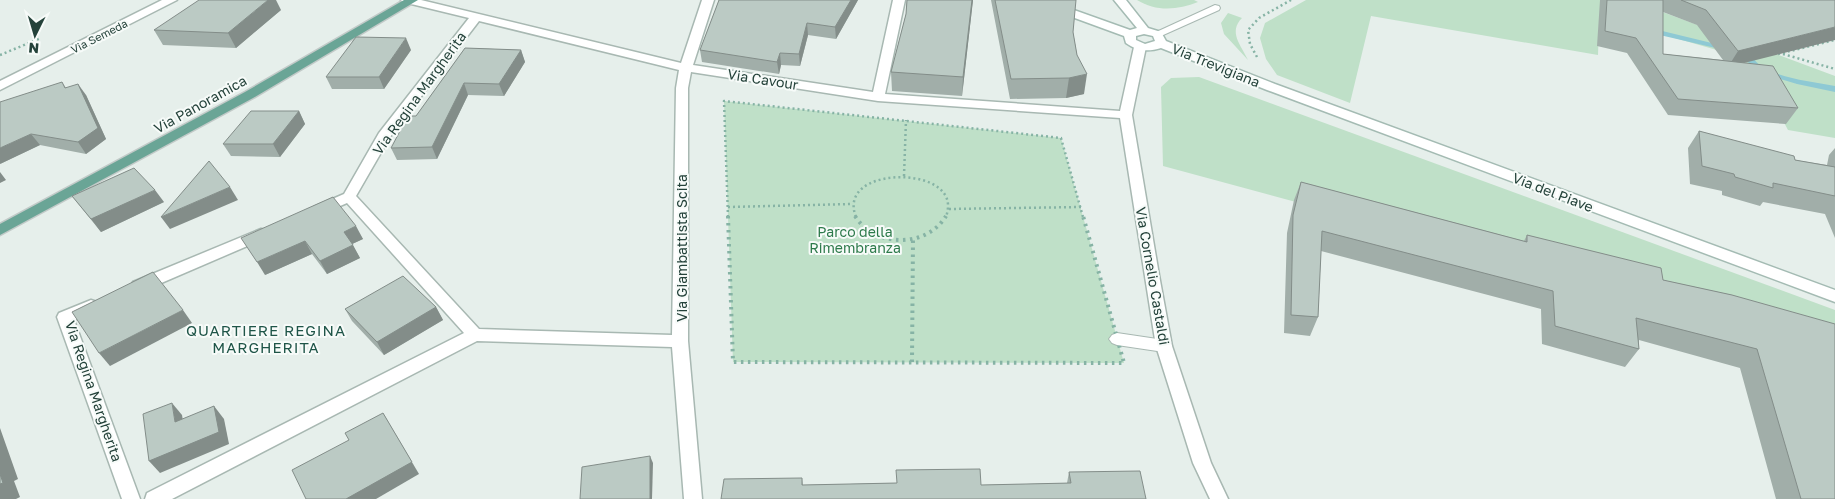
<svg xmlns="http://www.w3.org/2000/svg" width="1835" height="499" font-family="'Golos Text',sans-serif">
	<rect width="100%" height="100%" fill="#e6efeb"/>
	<!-- green -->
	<g fill="#bfe0c8">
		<path d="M1137,0H1194L1198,2C1178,10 1156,12 1137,0Z"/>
		<polygon points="1306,0 1630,0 1835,76 1835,138 1788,130 1762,81 1741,57 1661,34 1599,23 1598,55 1371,16 1350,103 1277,75 1266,59 1260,38 1265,23"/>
		<path d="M1228,13L1242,18C1228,32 1241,45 1248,60L1224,34L1221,23Z"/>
		<polygon points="1199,77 1835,310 1835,348 1163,166 1161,87 1171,78"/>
		<polygon points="724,101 1061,138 1124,363 733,362"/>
	</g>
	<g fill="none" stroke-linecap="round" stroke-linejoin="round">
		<!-- stream -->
		<g fill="#8ec9d4" fill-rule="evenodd">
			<polygon points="1647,28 1650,28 1724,46 1728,48 1724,50 1647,32"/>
			<path d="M1739,53C1753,52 1756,65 1765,69C1787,79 1812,82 1835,86V92L1797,84L1757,72L1751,64L1739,57Z"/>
		</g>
		<defs>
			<g id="lane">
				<polygon points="1215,5 1219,6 1220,8 1219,10 1161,36 1153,36 1152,34"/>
				<polygon points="1117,333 1164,340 1169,342 1172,346 1169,350 1164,352 1117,345 1112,343 1109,339 1112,335"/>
			</g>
			<g id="street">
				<polygon points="162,0 177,0 0,90 0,81"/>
				<path d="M401,0H421L681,63L702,0H714L693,65L873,92L893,0H905L885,94L1120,111L1134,47L1140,43L1144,44L1146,47L1132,115L1159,275L1172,346L1211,463L1228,499H1210L1193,463L1156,346L1120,118L878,101L691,72L688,88V341L702,499H684L672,347L477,341L172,499H145L147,493L464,333L347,203L324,213H314L312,210L314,207L344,194L379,133L469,18L403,2ZM479,21L679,70L676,88L672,335L479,329L356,196L390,137Z"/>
				<polygon points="261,229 266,230 268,234 266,238 145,290 139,292 133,290 131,286 133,282"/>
				<polygon points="91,300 97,302 99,306 97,310 74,320 140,499 122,499 57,317 59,313"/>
			</g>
			<path id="secondary" d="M1029,0H1046L1130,30L1137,28L1114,0H1126L1148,28L1161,32L1166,41L1275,84L1835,290V302L1267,90L1161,48C1148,52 1137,51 1126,43L1124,36L1031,2ZM1144,34L1153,36L1155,41L1145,44L1136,40V36Z"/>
			<polygon id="primary" points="404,0 418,0 253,98 0,235 0,224 245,92"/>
		</defs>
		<!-- lane casing -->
		<use href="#lane" stroke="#a8b8b2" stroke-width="2"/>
		<!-- street casing -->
		<use href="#street" stroke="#a8b8b2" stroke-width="3"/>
		<!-- secondary casing -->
		<use href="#secondary" stroke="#a4bbb3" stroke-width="3"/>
		<!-- primary casing -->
		<use href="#primary" stroke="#c2cac8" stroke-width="3"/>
		<!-- path-far1 -->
		<g stroke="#86b3a5" stroke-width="2.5" stroke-dasharray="2 3" stroke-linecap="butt">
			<polyline points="1778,54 1835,40"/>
			<polyline points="1783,54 1835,69"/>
			<polyline points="0,55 41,38"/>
			<polyline points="1257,57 1250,44 1248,30 1259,18 1291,0"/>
			<polyline points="904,176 906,120"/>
			<polyline points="728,207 853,204"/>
			<polyline points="949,209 1081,207"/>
			<polyline points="728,217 724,101 1061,138 1083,217"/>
			<path d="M856,217C836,167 949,165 948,206C948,210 947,214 946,217"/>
		</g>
		<!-- path -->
		<g stroke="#86b3a5" stroke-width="4" stroke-dasharray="2.5 4.5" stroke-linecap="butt">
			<polyline points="728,216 733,362 1124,363 1083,216"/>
			<path d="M855,216C875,248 927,248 946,216"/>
			<polyline points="912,362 913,239"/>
		</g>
		<!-- lane -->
		<use href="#lane" fill="#fff" fill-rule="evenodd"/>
		<!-- street -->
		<use href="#street" fill="#fff" fill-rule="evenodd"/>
		<!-- secondary -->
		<use href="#secondary" fill="#fff" fill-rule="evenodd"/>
		<!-- primary -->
		<use href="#primary" fill="#6aa596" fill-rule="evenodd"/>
	</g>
	<!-- wall -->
	<g fill="#a1aea9" fill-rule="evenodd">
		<polygon points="719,0 858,0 836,39 808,35 800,66 781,65 779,74 702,62 700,50"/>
		<polygon points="907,0 973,0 962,96 892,91 891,72 906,14"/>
		<polygon points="991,0 1075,0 1073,32 1084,94 1066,98 1010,99"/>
		<path d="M1600,0H1835L1744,63L1798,108L1786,124L1668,115L1627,53L1597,46ZM1663,12L1697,25L1723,60L1663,54Z"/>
		<polygon points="281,10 236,48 163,45 154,30"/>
		<polygon points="465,48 521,50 525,62 504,96 468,95 437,159 397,160 391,148 416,116"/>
		<polygon points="411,50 384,89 332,89 326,77"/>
		<polygon points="62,82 66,88 86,95 106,139 86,154 40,145 0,164"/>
		<polygon points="299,111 305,124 280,157 231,156 223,144"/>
		<polygon points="1699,131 1795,160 1827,165 1829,155 1835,148 1835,238 1825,214 1763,202 1760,206 1722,195 1722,191 1690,184 1688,148"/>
		<polygon points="1301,182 1524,241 1527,235 1663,280 1732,295 1835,499 1776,499 1740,368 1639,340 1639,349 1625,367 1542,344 1541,309 1321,251 1318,317 1310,336 1284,333 1287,233 1294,200"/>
		<polygon points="72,196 164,202 101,232"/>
		<polygon points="333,197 363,239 352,244 360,258 327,274 312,254 265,275"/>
		<polygon points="436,307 443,320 384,355 352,321 345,309"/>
		<polygon points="1069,472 1146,499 721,499 802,478 803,485 897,483 981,485 1067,483"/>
	</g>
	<!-- shaded-wall -->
	<g fill="#838d89">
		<polygon points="268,0 276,0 281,10 236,48 228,33"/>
		<polygon points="851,0 858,0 836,39 835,27"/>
		<polygon points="972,0 973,0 962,96 963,77"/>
		<polygon points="807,23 808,35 800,66 799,54"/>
		<polygon points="1835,27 1835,40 1728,67 1738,51"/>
		<polygon points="406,38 411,50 384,89 379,77"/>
		<polygon points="521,50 525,62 504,96 499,84"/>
		<polygon points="780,53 781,65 779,74 777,62"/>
		<polygon points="1087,74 1084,94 1066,98 1069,78"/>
		<polygon points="464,83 468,95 437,159 432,147"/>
		<polygon points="78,84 86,95 106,139 86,154 78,142"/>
		<polygon points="299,111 305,124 280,157 273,144"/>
		<polygon points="31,134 40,145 0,164 0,148"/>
		<polygon points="0,172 6,180 0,183"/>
		<polygon points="230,187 238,200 170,229 161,217"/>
		<polygon points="155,190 164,202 101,232 91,219"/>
		<polygon points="356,226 363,239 350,245 344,232"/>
		<polygon points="305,241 312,254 265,275 257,262"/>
		<polygon points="353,245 360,258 327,274 320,261"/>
		<polygon points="436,307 443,320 384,355 377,342"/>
		<polygon points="183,310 192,323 110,366 99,353"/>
		<polygon points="172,403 182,415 185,434 175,422"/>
		<polygon points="214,406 224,419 229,444 160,473 149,461"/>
		<polygon points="383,413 419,474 376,499 346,499"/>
		<polygon points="0,428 18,479 14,481 20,497 16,499 0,499"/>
		<polygon points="650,456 653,463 652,499 650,499"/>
	</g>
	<!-- building -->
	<g fill="#bbcac4" stroke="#838d89">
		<polygon points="199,0 268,0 228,33 154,30"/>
		<polygon points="719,0 851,0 835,27 807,23 799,54 780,53 777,62 700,50"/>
		<polygon points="907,0 972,0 963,77 891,72 906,14"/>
		<polygon points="995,0 1076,0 1073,32 1077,55 1087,74 1069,78 1011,79"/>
		<polygon points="1607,0 1663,0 1663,54 1773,66 1798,108 1678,99 1636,38 1605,31"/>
		<polygon points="1681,0 1835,0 1835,27 1738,51 1706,10"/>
		<polygon points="356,37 406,38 379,77 326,77"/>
		<polygon points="465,48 521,50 499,84 464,83 432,147 391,148 408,116 416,116"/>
		<polygon points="62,82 65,88 78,84 98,128 78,142 31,134 0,148 0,102"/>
		<polygon points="251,111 299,111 273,144 223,144"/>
		<polygon points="1699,131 1794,156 1795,160 1835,167 1835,196 1773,183 1773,188 1735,177 1734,174 1702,166"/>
		<polygon points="209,161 230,187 161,217"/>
		<polygon points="134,168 155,190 91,219 72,196"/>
		<polygon points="1301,182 1527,242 1527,235 1661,268 1663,280 1732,295 1835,324 1835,499 1801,499 1757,349 1636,318 1639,349 1555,326 1553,291 1322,231 1318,317 1291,315 1293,215"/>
		<polygon points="333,197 356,226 344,232 353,245 320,261 305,241 257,262 241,238"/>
		<polygon points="153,272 183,310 99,353 72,312"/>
		<polygon points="403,276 436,307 377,342 345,309"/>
		<polygon points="172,403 175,422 214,406 219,432 149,461 143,414"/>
		<polygon points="383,413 412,462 346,499 306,499 292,470 349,440 345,433"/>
		<polygon points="650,456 650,499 580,499 582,467"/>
		<polygon points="980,469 981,485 1071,483 1069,472 1140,471 1146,499 721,499 724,479 802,478 802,485 897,483 896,470"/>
		<polygon points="0,474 3,483 0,484"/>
	</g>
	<g text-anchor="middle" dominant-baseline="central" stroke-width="4" stroke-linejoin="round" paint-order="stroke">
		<!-- far-street labels -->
		<g font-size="11" fill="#24423a" stroke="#f7fbf9">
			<text transform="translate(99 36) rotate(-27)">Via Semeda</text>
		</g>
		<!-- street labels -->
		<g font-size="14" fill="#24423a" stroke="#f7fbf9">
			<text transform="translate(1216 65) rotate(22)">Via Trevigiana</text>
			<text transform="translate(763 79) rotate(9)">Via Cavour</text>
			<text transform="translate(419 93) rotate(-54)">Via Regina Margherita</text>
			<text transform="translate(200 104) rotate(-29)">Via Panoramica</text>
			<text transform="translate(1553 192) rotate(21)">Via del Piave</text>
			<text transform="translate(681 248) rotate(-90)">Via Giambattista Scita</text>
			<text transform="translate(1153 276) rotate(80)">Via Cornelio Castaldi</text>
			<text transform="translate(94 391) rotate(71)">Via Regina Margherita</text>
		</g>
		<!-- park labels -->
		<g font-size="14" fill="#2d7a4b" stroke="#f7fbf9">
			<text x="855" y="231">Parco della<tspan x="855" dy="16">Rimembranza</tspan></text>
		</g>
		<!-- neighbourhood labels -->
		<g font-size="15" letter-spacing="1" fill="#1f5548" stroke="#f7fbf9">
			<text x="266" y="330">QUARTIERE REGINA<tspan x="266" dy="17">MARGHERITA</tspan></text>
		</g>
	</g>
	<!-- north arrow -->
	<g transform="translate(35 35) rotate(185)" stroke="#f7fbf9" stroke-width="4" paint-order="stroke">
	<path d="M0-4L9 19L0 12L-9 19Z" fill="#24423a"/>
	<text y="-8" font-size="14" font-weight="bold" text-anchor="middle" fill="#24423a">N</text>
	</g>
</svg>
